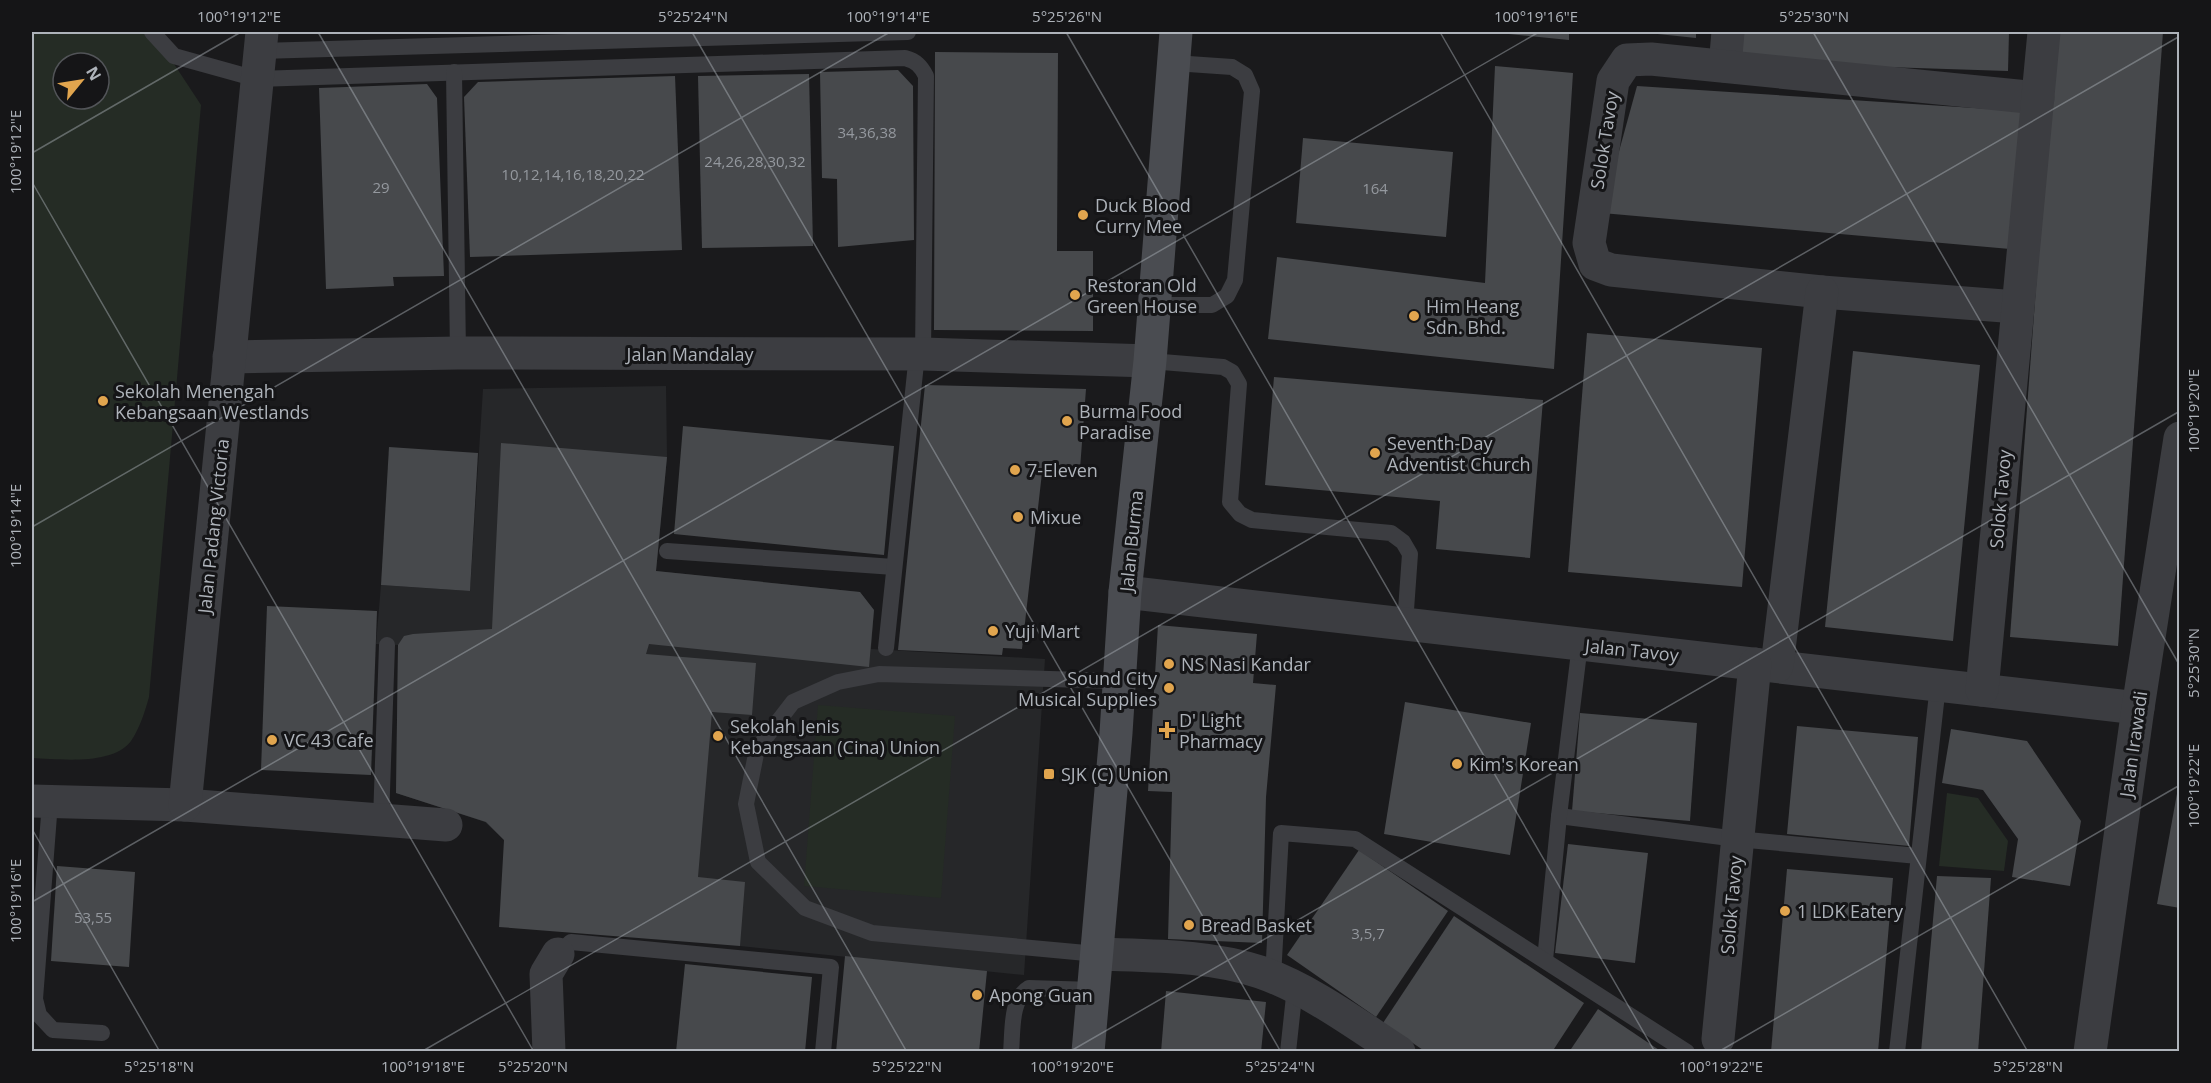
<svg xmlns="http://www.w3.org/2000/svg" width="2211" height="1083" font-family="'Open Sans',sans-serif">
	<rect width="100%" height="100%" fill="#1a1a1c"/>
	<!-- built -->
	<polygon fill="#262729" points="666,386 667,457 656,571 860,592 874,610 871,649 1045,659 1024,975 740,946 504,840 485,822 396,793 398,645 376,644 381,585 470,591 483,389"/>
	<!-- green -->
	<g fill="#252c25" fill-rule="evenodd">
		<path d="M32,32H153L201,105L149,697C145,711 140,728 131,741C112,766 59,759 32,758ZM63,63H99V99H63Z"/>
		<polygon points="818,705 955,716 941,898 804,886"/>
		<polygon points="1947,793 1978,798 2008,841 2004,871 1939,866"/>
	</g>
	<!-- building -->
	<g fill="#47494c">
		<polygon points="1499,32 1569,32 1569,40 1499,33"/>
		<polygon points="1648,32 1696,32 1696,38 1648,33"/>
		<polygon points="1735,32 2009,32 2008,71 1735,62"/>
		<polygon points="2055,32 2163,32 2118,646 2010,637"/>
		<polygon points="935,52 1058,53 1057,251 1093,251 1093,331 934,330"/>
		<polygon points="1495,66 1573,73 1554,369 1268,339 1277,257 1485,283"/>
		<polygon points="898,70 913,86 914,240 838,247 837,179 822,178 820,72"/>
		<polygon points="809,74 813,246 702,248 698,76"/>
		<polygon points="675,76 682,250 470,257 464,97 478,82"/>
		<polygon points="427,84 437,98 444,276 393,277 394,286 326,289 319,88"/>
		<polygon points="1637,86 2021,111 2010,249 1602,213"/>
		<polygon points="1303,138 1453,152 1446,237 1296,223"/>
		<polygon points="1587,333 1762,348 1742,587 1568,572"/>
		<polygon points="1853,351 1980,365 1953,641 1825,627"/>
		<polygon points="1274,377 1543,400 1530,558 1436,549 1440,501 1265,485"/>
		<polygon points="925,385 1086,389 1080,469 1043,464 1022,649 1003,648 1002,655 898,650"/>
		<polygon points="683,426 894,446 884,555 674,534"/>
		<polygon points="501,443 667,457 656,571 860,592 874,610 869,667 649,644 646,654 756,663 752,715 712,712 698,877 745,882 740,946 499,927 504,840 486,822 396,793 398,645 404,636 413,634 492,629"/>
		<polygon points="389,447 478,453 470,591 381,585"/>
		<polygon points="267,606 377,611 371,775 261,770"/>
		<polygon points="1158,625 1257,634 1253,683 1276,685 1266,797 1262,943 1168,939 1172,792 1148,791"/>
		<polygon points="1405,702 1531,723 1510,855 1384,834"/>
		<polygon points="1580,713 1697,723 1690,821 1572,811"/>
		<polygon points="1797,726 1918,737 1909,846 1787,834"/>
		<polygon points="1951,729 2027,741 2081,821 2070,886 2012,877 2018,839 1983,790 1942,783"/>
		<polygon points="2178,788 2180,788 2180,908 2157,904"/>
		<polygon points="1568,844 1648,853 1635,963 1555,953"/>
		<polygon points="1359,850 1448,911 1376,1017 1287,955"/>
		<polygon points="57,866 135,872 129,967 51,961"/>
		<polygon points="1787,869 1893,878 1878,1052 1771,1052"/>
		<polygon points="1937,876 1991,878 1978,1052 1921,1052"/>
		<polygon points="1454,916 1584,1003 1552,1052 1426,1052 1383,1023"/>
		<polygon points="845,956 987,971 979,1052 836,1052"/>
		<polygon points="685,964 812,977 805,1052 676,1052"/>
		<polygon points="1166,991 1266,1002 1261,1052 1161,1052"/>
		<polygon points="1598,1009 1662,1052 1569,1052"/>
	</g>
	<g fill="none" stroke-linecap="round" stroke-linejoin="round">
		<!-- service -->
		<g stroke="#3c3d41" stroke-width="16">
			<path d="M152,32L174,56L257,79L905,58C916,61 921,66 926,76L923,354"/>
			<polyline points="260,51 908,32"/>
			<polyline points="454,72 458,353"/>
			<polyline points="1154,305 1212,305 1227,296 1235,280 1252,91 1245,75 1232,67 1174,63"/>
			<polyline points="1150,361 1223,367 1232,372 1239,384 1230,502 1240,514 1252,520 1391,533 1403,542 1410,554 1405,624"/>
			<polyline points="667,551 894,567"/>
			<polyline points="886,648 917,354"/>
			<polyline points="50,802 35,999 39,1015 53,1030 102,1033"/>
			<polyline points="1559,816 1737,839 1918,856"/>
			<polyline points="381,820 387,645"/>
			<polyline points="558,954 571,942 831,967 823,1052"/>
			<polyline points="1097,954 872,933 805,908 758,862 746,804 757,749 793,702 838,682 879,674 1118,681"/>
			<polyline points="1545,960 1559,816 1580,644"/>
			<polyline points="1273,977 1281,833 1355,839 1687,1052"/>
			<path d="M1011,1052C1013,1031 1010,999 1029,988L1094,990"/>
			<polyline points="1288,1052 1295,987"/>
			<polyline points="1897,1052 1938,685"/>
		</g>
		<!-- minor -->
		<g stroke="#3c3d41" stroke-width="33">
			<polyline points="1725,66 1728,32"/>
			<polyline points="2017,307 1822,292 1611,270 1595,264 1589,243 1613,81 1627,60 1651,59 2038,98"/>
			<polyline points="229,357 458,353 923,354 1150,361"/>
			<polyline points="1125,592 2138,708"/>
			<polyline points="1777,666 1822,292"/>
			<polyline points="1982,690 2044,32"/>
			<polyline points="32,801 185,805 446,825"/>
			<polyline points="185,805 262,32"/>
			<path d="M1097,954C1152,956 1208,955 1260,972C1309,989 1356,1024 1399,1052"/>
			<polyline points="1718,1039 1755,664"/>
			<polyline points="549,1052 546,974 558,954"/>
			<polyline points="2090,1052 2138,708 2180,438"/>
		</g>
		<!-- secondary -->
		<polyline stroke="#4a4c51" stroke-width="33" points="1088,1052 1116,733 1125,592 1150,361 1176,32"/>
	</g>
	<!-- ticks -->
	<path fill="none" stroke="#aeb3ba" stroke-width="1.5" stroke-opacity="0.45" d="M318,32L907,1052M692,32L1281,1052M1066,32L1655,1052M1440,32L2028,1052M1813,32L2180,666M32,153L241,32M32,182L534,1052M32,527L890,32M32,829L160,1052M32,902L1539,32M421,1052L2180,36M1069,1052L2180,411M1718,1052L2180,785"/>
	<!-- markers -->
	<g fill="#e1a54e" stroke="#151517" stroke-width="2">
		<circle cx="1083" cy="215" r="6"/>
		<circle cx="1075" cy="295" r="6"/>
		<circle cx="1414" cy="316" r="6"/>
		<circle cx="103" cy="401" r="6"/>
		<circle cx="1067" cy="421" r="6"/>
		<circle cx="1375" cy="453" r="6"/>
		<circle cx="1015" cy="470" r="6"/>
		<circle cx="1018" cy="517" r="6"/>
		<circle cx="993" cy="631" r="6"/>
		<circle cx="1169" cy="664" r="6"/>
		<circle cx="1169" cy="688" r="6"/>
		<path d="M1164 721h6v6h6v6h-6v6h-6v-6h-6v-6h6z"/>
		<circle cx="718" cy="736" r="6"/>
		<circle cx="272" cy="740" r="6"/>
		<circle cx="1457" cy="764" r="6"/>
		<rect x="1043" y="768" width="12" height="12" rx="3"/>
		<circle cx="1785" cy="911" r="6"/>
		<circle cx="1189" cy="925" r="6"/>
		<circle cx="977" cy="995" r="6"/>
	</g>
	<g text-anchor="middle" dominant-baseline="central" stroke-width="6" stroke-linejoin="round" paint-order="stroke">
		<!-- number labels -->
		<g font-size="15" fill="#94989e">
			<text x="867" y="132">34,36,38</text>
			<text x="755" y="161">24,26,28,30,32</text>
			<text x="573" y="174">10,12,14,16,18,20,22</text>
			<text x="381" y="187">29</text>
			<text x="1375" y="188">164</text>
			<text x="93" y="917">53,55</text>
			<text x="1368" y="933">3,5,7</text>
		</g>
		<!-- street labels -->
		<g font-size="18" fill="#aeb3ba" stroke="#151517">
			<text transform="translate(1604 140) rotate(-81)">Solok Tavoy</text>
			<text x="690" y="354">Jalan Mandalay</text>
			<text transform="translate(2000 499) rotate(-85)">Solok Tavoy</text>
			<text transform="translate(213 526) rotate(-84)">Jalan Padang Victoria</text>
			<text transform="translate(1131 541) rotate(-84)">Jalan Burma</text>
			<text transform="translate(1632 650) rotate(6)">Jalan Tavoy</text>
			<text transform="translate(2133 744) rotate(-82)">Jalan Irawadi</text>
			<text transform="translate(1731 905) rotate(-85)">Solok Tavoy</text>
		</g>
		<!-- poi labels -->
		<g font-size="18" fill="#aeb3ba" stroke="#151517" text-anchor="start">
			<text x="1095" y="205">Duck Blood<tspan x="1095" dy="21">Curry Mee</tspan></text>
			<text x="1087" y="285">Restoran Old<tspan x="1087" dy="21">Green House</tspan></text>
			<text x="1426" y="306">Him Heang<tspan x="1426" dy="21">Sdn. Bhd.</tspan></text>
			<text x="115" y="391">Sekolah Menengah<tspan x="115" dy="21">Kebangsaan Westlands</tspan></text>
			<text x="1079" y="411">Burma Food<tspan x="1079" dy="21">Paradise</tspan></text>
			<text x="1387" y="443">Seventh-Day<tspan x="1387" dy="21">Adventist Church</tspan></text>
			<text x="1027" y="470">7-Eleven</text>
			<text x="1030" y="517">Mixue</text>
			<text x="1005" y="631">Yuji Mart</text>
			<text x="1181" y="664">NS Nasi Kandar</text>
			<text x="1157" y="678" text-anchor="end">Sound City<tspan x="1157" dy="21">Musical Supplies</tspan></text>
			<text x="1179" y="720">D' Light<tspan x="1179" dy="21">Pharmacy</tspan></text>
			<text x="730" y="726">Sekolah Jenis<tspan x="730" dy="21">Kebangsaan (Cina) Union</tspan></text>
			<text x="284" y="740">VC 43 Cafe</text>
			<text x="1469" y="764">Kim's Korean</text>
			<text x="1061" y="774">SJK (C) Union</text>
			<text x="1797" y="911">1 LDK Eatery</text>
			<text x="1201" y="925">Bread Basket</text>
			<text x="989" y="995">Apong Guan</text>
		</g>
	</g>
	<!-- border -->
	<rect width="2211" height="1083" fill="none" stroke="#151517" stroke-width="66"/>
	<!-- north arrow -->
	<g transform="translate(81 81) rotate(60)"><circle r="28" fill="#151517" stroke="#525458" stroke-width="1.5"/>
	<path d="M0-4.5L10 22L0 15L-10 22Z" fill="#e1a54e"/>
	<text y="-9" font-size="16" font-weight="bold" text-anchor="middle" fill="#aeb3ba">N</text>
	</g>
	<rect x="33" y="33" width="2145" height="1017" fill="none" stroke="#aeb3ba" stroke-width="2"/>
	<g font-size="15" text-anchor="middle" fill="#aeb3ba">
		<text x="239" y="22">100°19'12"E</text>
		<text x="693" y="22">5°25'24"N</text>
		<text x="888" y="22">100°19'14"E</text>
		<text x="1067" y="22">5°25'26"N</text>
		<text x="1536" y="22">100°19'16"E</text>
		<text x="1814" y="22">5°25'30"N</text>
		<text transform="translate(16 152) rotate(-90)" y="5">100°19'12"E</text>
		<text transform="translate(2194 411) rotate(-90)" y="5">100°19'20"E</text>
		<text transform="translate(16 526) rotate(-90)" y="5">100°19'14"E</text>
		<text transform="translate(2194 663) rotate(-90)" y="5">5°25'30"N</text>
		<text transform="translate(2194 786) rotate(-90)" y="5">100°19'22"E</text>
		<text transform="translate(16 901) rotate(-90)" y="5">100°19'16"E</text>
		<text x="159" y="1072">5°25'18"N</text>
		<text x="423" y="1072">100°19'18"E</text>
		<text x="533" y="1072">5°25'20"N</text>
		<text x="907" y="1072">5°25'22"N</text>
		<text x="1072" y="1072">100°19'20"E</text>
		<text x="1280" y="1072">5°25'24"N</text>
		<text x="1721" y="1072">100°19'22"E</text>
		<text x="2028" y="1072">5°25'28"N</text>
	</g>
</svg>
